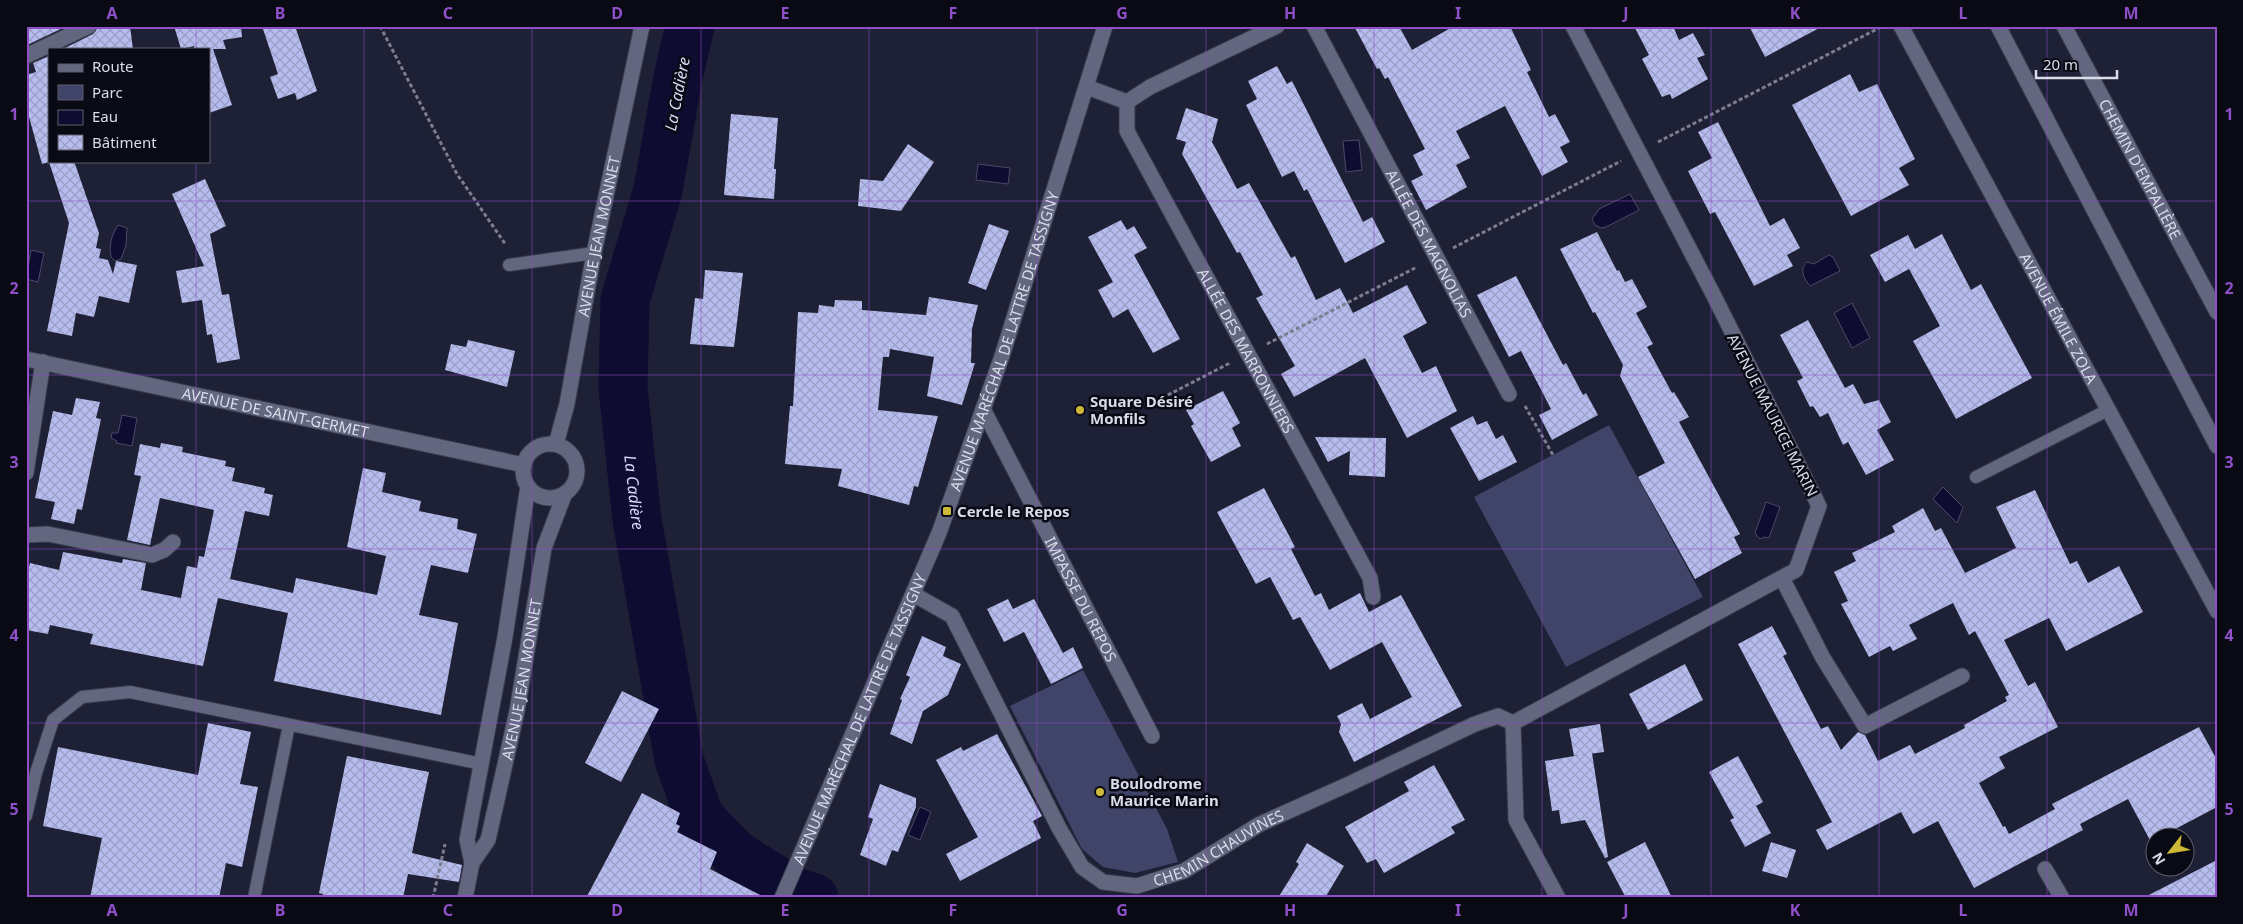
<svg xmlns="http://www.w3.org/2000/svg" width="2243" height="924" font-family="'Noto Sans',sans-serif">
	<defs>
		<pattern id="building-cross-hatch" width="8" height="8" patternUnits="userSpaceOnUse" patternTransform="scale(1.25)"><rect width="8" height="8" fill="#b6bcee"/><path d="M0 0l8 8M0 8l8-8" fill="none" stroke="#999ec4"/></pattern>
	</defs>
	<rect width="100%" height="100%" fill="#1e2035"/>
	<!-- green -->
	<g fill="#404468">
		<polygon points="1609,425 1703,597 1566,667 1474,497"/>
		<polygon points="1083,670 1167,829 1178,862 1135,873 1103,867 1082,849 1010,706"/>
	</g>
	<!-- water -->
	<g fill="#0e0c31" stroke="#4b4a68">
		<polygon points="1359,140 1362,170 1346,172 1343,141"/>
		<polygon points="978,164 1010,168 1008,184 976,180"/>
		<polygon points="1630,194 1639,210 1606,227 1601,228 1595,225 1592,219 1599,209"/>
		<path d="M118,225L127,228L126,245L121,259L115,261L111,257C109,245 111,236 118,225Z"/>
		<polygon points="31,250 44,253 38,282 26,279"/>
		<path d="M1829,255L1833,257L1840,271L1810,286C1804,279 1799,269 1807,262L1814,264Z"/>
		<polygon points="1852,303 1870,338 1852,348 1834,313"/>
		<polygon points="122,415 137,418 132,446 116,443 117,441 111,438 112,433 118,433"/>
		<polygon points="1943,487 1963,507 1957,523 1933,499"/>
		<polygon points="1766,502 1780,507 1769,538 1764,537 1760,539 1755,533"/>
		<polygon points="920,807 931,812 920,840 908,835"/>
	</g>
	<g fill="none" stroke-linecap="round" stroke-linejoin="round">
		<!-- river -->
		<path stroke="#0e0c31" stroke-width="49" id="s1" d="M690,26L678,77L658,190L625,300L623,389L637,519L679,760L700,818L735,854L793,891L814,898"/>
	</g>
	<!-- building -->
	<g fill="url(#building-cross-hatch)">
		<polygon points="26,26 67,26 27,45"/>
		<polygon points="98,26 130,26 133,49 63,49 93,34"/>
		<polygon points="174,26 241,26 242,37 223,40 226,49 213,49 232,105 209,113 209,49 194,49 194,46 181,49"/>
		<polygon points="262,26 295,26 317,91 297,100 295,93 278,99 270,77 278,74"/>
		<polygon points="1354,26 1399,26 1412,50 1454,26 1510,26 1531,70 1527,72 1549,117 1555,114 1570,142 1560,147 1568,162 1542,176 1505,106 1456,131 1470,158 1456,165 1467,187 1426,210 1411,181 1423,175 1413,155 1425,149 1388,77 1385,79 1379,68 1377,69"/>
		<polygon points="1634,26 1673,26 1679,40 1693,33 1705,55 1697,58 1708,79 1672,99 1670,94 1662,97 1642,59 1649,55"/>
		<polygon points="1749,26 1823,26 1765,57"/>
		<polygon points="49,56 49,161 74,161 99,233 96,248 101,249 99,258 108,260 113,274 116,261 137,265 129,303 99,296 94,317 76,313 72,336 47,331 69,223 49,162 42,164 26,106 26,75 36,72 33,63"/>
		<polygon points="1277,66 1287,84 1292,81 1363,222 1372,217 1385,242 1345,263 1307,189 1304,191 1294,171 1282,177 1246,105 1257,99 1248,81"/>
		<polygon points="1850,74 1859,92 1877,84 1915,159 1899,168 1909,185 1851,216 1792,105"/>
		<polygon points="1186,108 1218,119 1212,142 1218,153 1237,189 1249,183 1291,258 1295,256 1316,300 1340,288 1353,313 1407,285 1427,323 1403,336 1422,373 1436,366 1457,411 1407,438 1365,358 1294,397 1281,374 1295,366 1256,298 1263,295 1240,252 1237,253 1182,154 1186,142 1176,139"/>
		<polygon points="731,114 778,118 774,169 776,169 774,199 724,195"/>
		<polygon points="1718,122 1770,226 1784,218 1800,248 1787,255 1793,266 1754,286 1715,212 1710,214 1688,171 1712,158 1698,132"/>
		<polygon points="908,144 934,162 901,211 858,206 860,179 883,181"/>
		<polygon points="205,179 226,226 210,234 222,295 229,294 240,359 217,363 212,334 207,335 202,300 182,303 176,271 204,266 172,194"/>
		<polygon points="1121,220 1127,230 1134,226 1147,248 1134,255 1180,339 1153,353 1128,309 1113,318 1098,290 1113,282 1088,237"/>
		<polygon points="989,224 1009,231 986,290 968,283"/>
		<polygon points="1597,232 1617,271 1619,270 1625,282 1632,279 1647,307 1636,313 1653,344 1647,347 1672,393 1674,392 1689,417 1679,422 1740,534 1734,537 1742,553 1695,579 1638,477 1665,463 1620,376 1623,365 1595,312 1593,313 1560,249"/>
		<polygon points="1942,234 1971,290 1981,284 2032,378 1956,419 1913,341 1940,326 1909,269 1885,282 1870,255 1908,235 1915,249"/>
		<polygon points="705,270 743,273 734,347 690,344 695,298 703,299"/>
		<polygon points="1516,276 1563,365 1566,363 1583,395 1586,393 1598,415 1552,440 1539,415 1551,409 1521,351 1509,357 1477,295"/>
		<polygon points="929,297 978,305 972,329 971,363 975,363 962,405 927,396 934,357 890,349 889,357 883,357 878,410 938,416 918,487 914,486 909,505 838,486 842,469 785,464 790,406 793,406 798,312 818,313 819,305 834,307 835,300 862,301 862,310 926,315"/>
		<polygon points="1808,320 1845,388 1853,384 1864,404 1879,400 1891,422 1877,430 1894,460 1866,475 1848,442 1843,445 1828,413 1820,417 1813,406 1810,407 1797,381 1803,378 1780,335"/>
		<polygon points="468,340 515,351 507,387 445,370 451,344 466,347"/>
		<polygon points="1223,391 1240,423 1232,428 1241,446 1211,462 1191,426 1194,424 1186,410"/>
		<polygon points="76,398 100,402 96,418 101,419 82,510 77,509 74,524 51,519 55,502 35,498 53,411 72,415"/>
		<polygon points="1473,416 1477,425 1487,421 1496,439 1503,435 1517,462 1479,481 1450,428"/>
		<polygon points="1315,437 1386,438 1385,477 1349,475 1350,451 1328,462"/>
		<polygon points="161,443 183,447 182,452 226,461 225,466 235,468 232,481 265,488 264,493 273,495 269,516 245,511 230,579 293,593 296,578 377,595 386,556 347,547 363,468 386,473 382,492 421,501 419,511 458,519 457,529 477,534 468,573 431,565 419,615 458,623 441,715 274,681 288,613 218,598 203,666 90,644 93,634 50,625 48,634 26,630 26,581 30,563 59,570 63,552 122,563 123,559 146,563 141,590 181,598 187,566 197,568 199,556 204,557 214,510 160,498 150,545 127,540 141,476 134,475 140,444 160,448"/>
		<polygon points="1264,488 1295,547 1291,549 1315,596 1321,593 1329,610 1360,593 1369,612 1401,595 1462,706 1354,762 1339,732 1341,724 1337,716 1362,703 1370,719 1412,697 1382,642 1330,670 1300,617 1293,620 1270,577 1256,584 1217,512"/>
		<polygon points="2035,490 2070,564 2077,561 2088,583 2119,566 2143,612 2066,651 2049,618 2004,640 2028,686 2035,682 2058,727 1999,757 2005,768 1979,783 2003,827 2005,826 2009,834 2055,809 2052,804 2199,727 2217,760 2217,807 2162,836 2156,836 2156,840 2151,842 2128,799 2080,824 2083,830 1974,888 1938,821 1913,834 1901,812 1827,850 1816,830 1832,822 1738,644 1772,626 1787,654 1783,656 1821,729 1828,726 1841,750 1858,732 1865,735 1878,761 1910,745 1915,754 1965,728 1964,725 2007,701 2005,697 2009,695 1975,631 1969,635 1953,603 1909,625 1917,639 1893,651 1890,646 1869,657 1841,604 1848,601 1834,572 1856,561 1852,553 1895,532 1892,526 1923,508 1935,531 1941,528 1965,573 2016,548 1996,507"/>
		<polygon points="1008,599 1013,609 1034,599 1063,653 1073,647 1083,668 1051,684 1024,632 1004,642 987,609"/>
		<polygon points="922,636 946,647 943,656 961,664 948,695 923,711 912,744 890,734 902,700 900,699 910,677 906,675"/>
		<polygon points="1685,664 1703,700 1648,730 1629,694"/>
		<polygon points="622,691 659,709 621,782 585,763"/>
		<polygon points="208,723 251,732 240,784 258,787 242,867 226,863 219,898 90,898 102,838 43,826 58,747 198,775"/>
		<polygon points="1600,724 1604,752 1574,756 1569,729"/>
		<polygon points="997,734 1042,816 1033,821 1041,838 960,881 946,854 978,837 936,760 961,747 963,751"/>
		<polygon points="1592,753 1608,857 1605,858 1585,820 1561,824 1559,810 1552,811 1545,761"/>
		<polygon points="347,756 429,772 412,853 462,865 459,882 408,874 403,898 322,898 323,894 319,893"/>
		<polygon points="1738,756 1763,802 1756,806 1771,833 1745,847 1730,820 1734,818 1709,772"/>
		<polygon points="1434,765 1465,820 1451,827 1455,833 1384,873 1376,859 1367,863 1345,827 1409,791 1404,782"/>
		<polygon points="880,784 916,798 916,807 898,852 892,850 886,866 860,855 873,819 868,817"/>
		<polygon points="642,793 680,813 676,824 680,826 677,832 717,852 710,869 766,898 586,898"/>
		<polygon points="1645,842 1664,881 1672,898 1626,898 1607,862"/>
		<polygon points="1771,842 1796,850 1787,878 1762,871"/>
		<polygon points="1307,843 1344,866 1325,898 1278,898 1299,864 1296,862"/>
		<polygon points="2217,860 2217,898 2143,898"/>
	</g>
	<g fill="none" stroke-linecap="round" stroke-linejoin="round">
		<defs>
			<g id="lane">
				<polyline points="509,265 594,253"/>
				<polyline points="1976,477 2108,410"/>
				<polyline points="26,816 36,773 53,720 82,697 130,692 482,764"/>
				<polyline points="254,898 289,725"/>
			</g>
			<g id="street">
				<path id="s2" d="M1314,26L1509,394"/>
				<path id="s3" d="M1901,26L2217,611"/>
				<path id="s4" d="M2064,26L2217,312"/>
				<polyline points="26,56 89,26"/>
				<polyline points="1087,87 1127,102 1150,87 1277,26"/>
				<path id="s5" d="M1127,102V131L1370,578L1373,597"/>
				<path id="s6" d="M26,359L524,465"/>
				<path id="s7" d="M983,409L1152,736"/>
				<polyline points="26,473 43,362"/>
				<polyline points="26,535 48,534 152,555 164,550 173,542"/>
				<polyline points="1782,578 1823,658 1865,726 1962,676"/>
				<path id="s8" d="M913,594L952,616L1059,828L1082,867L1103,882L1137,886L1184,871L1260,824L1349,784L1475,724L1498,716L1513,723"/>
				<polyline points="2045,869 2062,898"/>
				<path id="s9" d="M782,898L939,533L1002,356L1105,26"/>
				<polyline points="1558,898 1516,820 1513,723 1796,570 1819,506 1713,294 1573,26"/>
			</g>
			<g id="secondary">
				<polyline points="1998,26 2217,446"/>
				<path id="s10" d="M556,444L567,404L594,253L642,26"/>
				<circle cx="550" cy="471" r="27"/>
				<polyline points="472,863 467,840 505,637 528,486"/>
				<path id="s11" d="M465,898L472,863L488,840L517,711L544,548L565,493"/>
			</g>
		</defs>
		<!-- lane casing -->
		<use href="#lane" stroke="#3a3c4d" stroke-width="14"/>
		<!-- street casing -->
		<use href="#street" stroke="#3a3c4d" stroke-width="17"/>
		<!-- secondary casing -->
		<use href="#secondary" stroke="#3a3c4d" stroke-width="17"/>
		<!-- path -->
		<g stroke="#7c7e8f" stroke-width="3" stroke-dasharray="4 2.5" stroke-linecap="butt">
			<polyline points="380,26 457,174 506,245"/>
			<polyline points="1658,142 1881,27"/>
			<polyline points="1453,248 1621,161"/>
			<polyline points="1267,344 1417,267"/>
			<polyline points="1162,398 1230,363"/>
			<polyline points="1525,406 1553,455"/>
			<polyline points="433,898 445,844"/>
		</g>
		<!-- lane -->
		<use href="#lane" stroke="#62667f" stroke-width="12"/>
		<!-- street -->
		<use href="#street" stroke="#62667f" stroke-width="15"/>
		<!-- secondary -->
		<use href="#secondary" stroke="#62667f" stroke-width="15"/>
	</g>
	<!-- grid -->
	<path fill="none" stroke="#8e4fc8" stroke-width="1" stroke-opacity="0.55" d="M196,26V49M364,26V898M532,26V898M701,26V898M869,26V898M1037,26V898M1206,26V898M1374,26V898M1542,26V898M1711,26V898M1879,26V898M2047,26V898M196,161V898M26,201H2217M26,375H2217M26,549H2217M26,723H2217"/>
	<!-- markers -->
	<g fill="#ceb837" stroke="#0a0a14" stroke-width="2">
		<circle cx="1080" cy="410" r="5"/>
		<rect x="942" y="506" width="10" height="10" rx="2.5"/>
		<circle cx="1100" cy="792" r="5"/>
	</g>
	<g text-anchor="middle" dominant-baseline="central" stroke-width="5" stroke-linejoin="round" paint-order="stroke">
		<!-- street labels -->
		<g font-size="15" fill="#dadcea" stroke="#0a0a14">
			<text stroke="none"><textPath href="#s4" startOffset="162">CHEMIN D'EMPALIÈRE</textPath></text>
			<text stroke="none"><textPath href="#s10" startOffset="212">AVENUE JEAN MONNET</textPath></text>
			<text stroke="none"><textPath href="#s2" startOffset="246">ALLÉE DES MAGNOLIAS</textPath></text>
			<text stroke="none"><textPath href="#s3" startOffset="332">AVENUE ÉMILE ZOLA</textPath></text>
			<text stroke="none"><textPath href="#s9" startOffset="600">AVENUE MARÉCHAL DE LATTRE DE TASSIGNY</textPath></text>
			<text stroke="none"><textPath href="#s5" startOffset="279">ALLÉE DES MARRONNIERS</textPath></text>
			<text stroke="none"><textPath href="#s6" startOffset="255">AVENUE DE SAINT-GERMET</textPath></text>
			<text transform="translate(1773 415) rotate(63)">AVENUE MAURICE MARIN</text>
			<text stroke="none"><textPath href="#s7" startOffset="214">IMPASSE DU REPOS</textPath></text>
			<text stroke="none"><textPath href="#s11" startOffset="228">AVENUE JEAN MONNET</textPath></text>
			<text stroke="none"><textPath href="#s9" startOffset="195">AVENUE MARÉCHAL DE LATTRE DE TASSIGNY</textPath></text>
			<text stroke="none"><textPath href="#s8" startOffset="478">CHEMIN CHAUVINES</textPath></text>
		</g>
		<!-- poi labels -->
		<g font-size="15" font-weight="bold" fill="#dadcea" stroke="#0a0a14" text-anchor="start">
			<text x="1090" y="401">Square Désiré<tspan x="1090" dy="17">Monfils</tspan></text>
			<text x="957" y="511">Cercle le Repos</text>
			<text x="1110" y="783">Boulodrome<tspan x="1110" dy="17">Maurice Marin</tspan></text>
		</g>
		<!-- water labels -->
		<g font-size="16" font-style="italic" fill="#d7dbf8" stroke="#0a0a14">
			<text transform="translate(677 94) rotate(-79)">La Cadière</text>
			<text stroke="none"><textPath href="#s1" startOffset="475">La Cadière</textPath></text>
		</g>
	</g>
	<!-- border -->
	<rect width="2243" height="924" fill="none" stroke="#0a0a14" stroke-width="55"/>
	<!-- legend -->
	<rect x="48" y="48" width="162" height="115" fill="#0a0a14" stroke="#5d5e6a"/>
	<rect x="58" y="64" width="25" height="8" fill="#62667f" stroke="#5d5e6a"/>
	<text x="92" y="72" font-size="15" fill="#dadcea">Route</text>
	<rect x="58" y="85" width="25" height="15" fill="#404468" stroke="#5d5e6a"/>
	<text x="92" y="98" font-size="15" fill="#dadcea">Parc</text>
	<rect x="58" y="110" width="25" height="15" fill="#0e0c31" stroke="#5d5e6a"/>
	<text x="92" y="122" font-size="15" fill="#dadcea">Eau</text>
	<rect x="58" y="135" width="25" height="15" fill="url(#building-cross-hatch)" stroke="#5d5e6a"/>
	<text x="92" y="148" font-size="15" fill="#dadcea">Bâtiment</text>
	<!-- north arrow -->
	<g transform="translate(2170 852) rotate(239)"><circle r="24" fill="#0a0a14" stroke="#5d5e6a"/>
	<path d="M0-4L9 19L0 12L-9 19Z" fill="#ceb837"/>
	<text y="-8" font-size="14" font-weight="bold" text-anchor="middle" fill="#dadcea">N</text>
	</g>
	<!-- scale -->
	<path d="M2036 70v8h81v-8" fill="none" stroke="#dadcea" stroke-width="2.5"/>
	<text x="2043" y="70" font-size="15" fill="#dadcea" stroke="#0a0a14" stroke-width="4" paint-order="stroke">20 m</text>
	<rect x="28" y="28" width="2188" height="868" fill="none" stroke="#8e4fc8" stroke-width="2"/>
	<g font-size="16" text-anchor="middle" font-weight="bold" fill="#8e4fc8">
		<text x="112" y="19">A</text>
		<text x="280" y="19">B</text>
		<text x="448" y="19">C</text>
		<text x="617" y="19">D</text>
		<text x="785" y="19">E</text>
		<text x="953" y="19">F</text>
		<text x="1122" y="19">G</text>
		<text x="1290" y="19">H</text>
		<text x="1458" y="19">I</text>
		<text x="1626" y="19">J</text>
		<text x="1795" y="19">K</text>
		<text x="1963" y="19">L</text>
		<text x="2131" y="19">M</text>
		<text x="14" y="120">1</text>
		<text x="2229" y="120">1</text>
		<text x="14" y="294">2</text>
		<text x="2229" y="294">2</text>
		<text x="14" y="468">3</text>
		<text x="2229" y="468">3</text>
		<text x="14" y="641">4</text>
		<text x="2229" y="641">4</text>
		<text x="14" y="815">5</text>
		<text x="2229" y="815">5</text>
		<text x="112" y="916">A</text>
		<text x="280" y="916">B</text>
		<text x="448" y="916">C</text>
		<text x="617" y="916">D</text>
		<text x="785" y="916">E</text>
		<text x="953" y="916">F</text>
		<text x="1122" y="916">G</text>
		<text x="1290" y="916">H</text>
		<text x="1458" y="916">I</text>
		<text x="1626" y="916">J</text>
		<text x="1795" y="916">K</text>
		<text x="1963" y="916">L</text>
		<text x="2131" y="916">M</text>
	</g>
</svg>
